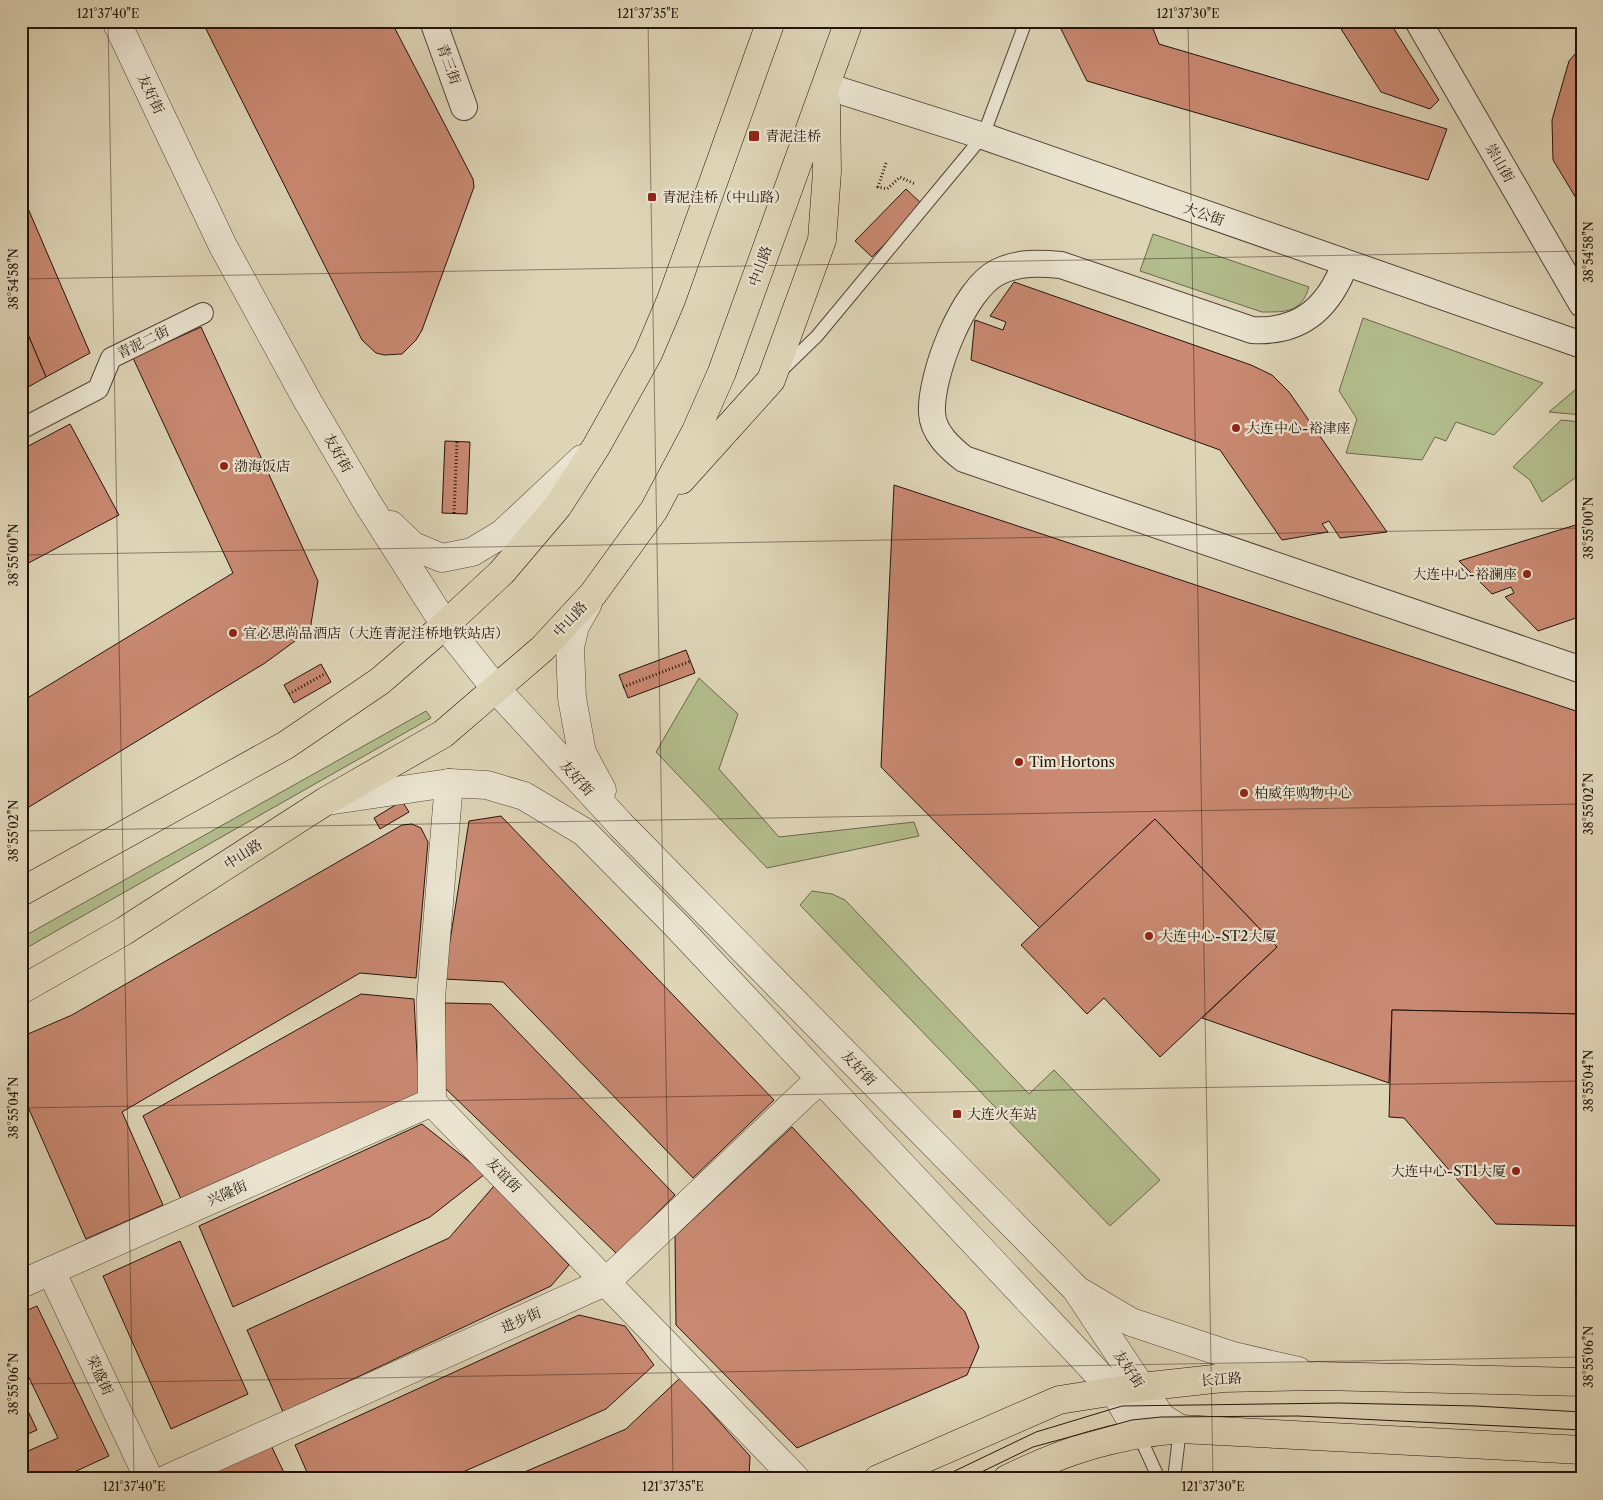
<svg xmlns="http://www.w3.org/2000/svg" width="1603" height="1500" font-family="'Libre Caslon Text','Noto Serif SC',serif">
	<rect width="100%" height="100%" fill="#ded5b7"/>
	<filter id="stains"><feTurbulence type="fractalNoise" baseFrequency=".004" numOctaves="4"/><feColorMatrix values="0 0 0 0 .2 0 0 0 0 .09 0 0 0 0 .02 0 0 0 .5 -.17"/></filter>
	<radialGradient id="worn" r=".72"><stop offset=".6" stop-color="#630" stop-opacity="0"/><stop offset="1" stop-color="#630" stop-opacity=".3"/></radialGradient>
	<!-- green -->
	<g fill="#b3bd8d" stroke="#6c684c">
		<path d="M1153,234L1309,287C1301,313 1286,312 1262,312L1140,271Z"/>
		<polygon points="1363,318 1543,383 1494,435 1456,422 1446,441 1435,437 1422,460 1346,453 1357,419 1339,391"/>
		<polygon points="1582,384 1582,415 1549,412"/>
		<polygon points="1561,420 1582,422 1582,473 1542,502 1530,480 1513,467"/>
		<polygon points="699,678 738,714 719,769 779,837 914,822 919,836 767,868 656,752"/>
		<polygon points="426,711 431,718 21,951 21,938"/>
		<polygon points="812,891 832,894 845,900 1029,1094 1054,1070 1160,1180 1110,1226 800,905"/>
	</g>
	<!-- building -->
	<g fill="#c98972" stroke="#25130b">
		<polygon points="202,21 391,21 473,179 474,187 422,330 416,340 402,354 384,355 376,353 362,340"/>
		<polygon points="1064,21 1150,21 1159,44 1447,129 1428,180 1087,81 1061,29"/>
		<polygon points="1336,21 1389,21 1439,100 1430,109 1381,92"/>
		<polygon points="1582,46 1582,208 1553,160 1552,120 1569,61"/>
		<polygon points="906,189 923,205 872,257 855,241"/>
		<polygon points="21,192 90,353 46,377 21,318"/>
		<polygon points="1014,282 1251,365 1272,375 1289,392 1387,532 1340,538 1329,521 1322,524 1328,532 1282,540 1220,450 971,360 975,320 1003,330 1006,322 990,316"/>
		<polygon points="21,318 46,377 21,391"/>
		<polygon points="201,327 318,581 310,630 265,663 29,807 21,795 21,702 233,573 133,358"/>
		<polygon points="70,424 119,515 21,567 21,450"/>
		<polygon points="445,441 470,442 467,514 442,513"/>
		<polygon points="894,485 1582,713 1582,1014 1392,1010 1389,1083 1202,1018 1277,947 1155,819 1040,928 881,767"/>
		<polygon points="1582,523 1582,616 1538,631 1505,597 1514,593 1511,587 1492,594 1459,561"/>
		<polygon points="686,650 695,673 628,698 619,675"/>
		<polygon points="321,664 331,682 294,703 284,685"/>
		<polygon points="21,795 29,807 21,812"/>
		<polygon points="402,801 409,812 380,829 374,818"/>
		<polygon points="501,816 774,1100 693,1178 503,982 444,979 469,821"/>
		<polygon points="1155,819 1277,947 1160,1057 1104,998 1087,1014 1021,945"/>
		<polygon points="412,824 421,828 428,842 416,978 360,973 122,1112 163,1205 86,1239 21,1091 21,1037 72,1015 402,825"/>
		<polygon points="361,994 414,999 419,1093 182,1201 143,1116"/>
		<polygon points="445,1003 491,1004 675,1195 617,1254 444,1087"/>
		<polygon points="1392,1010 1582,1014 1582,1226 1496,1224 1404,1118 1389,1117"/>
		<polygon points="422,1124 485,1174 430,1217 233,1307 199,1226"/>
		<polygon points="792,1127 965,1312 979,1347 967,1375 797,1448 676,1325 675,1236"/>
		<polygon points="494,1186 569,1265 551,1286 283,1412 247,1330 449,1238"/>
		<polygon points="180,1241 248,1394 171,1429 103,1276"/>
		<polygon points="37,1306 109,1456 59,1479 21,1479 21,1454 58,1438 21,1361 21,1313"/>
		<polygon points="579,1315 625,1326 654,1365 606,1409 447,1479 310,1479 295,1445"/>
		<polygon points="680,1378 750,1456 749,1479 508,1479 626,1429"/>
		<polygon points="21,1396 37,1430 21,1437"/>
		<polygon points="269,1441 287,1479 191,1479"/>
	</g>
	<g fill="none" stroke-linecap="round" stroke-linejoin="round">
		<defs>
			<g id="service">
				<polyline points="782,370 817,336 983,136 1026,21"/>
				<polyline points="1138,1433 1159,1479"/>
				<polyline points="1174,1479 1180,1429"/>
			</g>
			<polyline id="pedestrian" points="21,429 98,389 111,358 203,313"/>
			<g id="minor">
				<polyline points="433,21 464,107"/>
				<polyline points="1418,21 1582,304"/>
				<polyline points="826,86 983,136 1582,345"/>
				<path d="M1345,264C1329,307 1301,333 1252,330L1061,265C1040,263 1018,262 998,272C963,289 930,376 932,413C933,433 950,448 964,459L1582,670"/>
			</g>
			<g id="tertiary">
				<polyline points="116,21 223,246 307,400 368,504 445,625 496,689 620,824 1076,1289 1161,1417 1180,1429"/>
				<polyline points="391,525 413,546 442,558 472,552 502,534 582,459"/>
				<polyline points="588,603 575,626 570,647 572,698 582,753 602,790"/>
				<polyline points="449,783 431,998 432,1102 796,1479"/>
				<polyline points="327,801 449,783 487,785 524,796 584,832 676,925 1115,1392 1138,1433"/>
				<polyline points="51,1271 149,1479"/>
				<polyline points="21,1284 432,1102"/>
				<polyline points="1082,1293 1131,1322 1233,1356 1298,1371"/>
				<polyline points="167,1479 607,1281 820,1079"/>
			</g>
			<g id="primary">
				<polyline points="681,480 771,380 822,240 827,172 826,102"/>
				<polyline points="21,892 286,745 380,681 445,625 502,572 558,506 596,447 648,354 671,300 771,21"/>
				<polyline points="21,990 124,931 326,801 443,734 542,649 593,594 654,510 696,431 722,372 849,21"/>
				<polyline points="878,1479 1059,1400 1141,1387 1223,1378 1319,1376 1582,1382"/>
				<path d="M1007,1479C1066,1450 1114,1435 1180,1429L1582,1450"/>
			</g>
		</defs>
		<!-- service casing -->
		<use href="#service" stroke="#534436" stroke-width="14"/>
		<!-- pedestrian casing -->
		<use href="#pedestrian" stroke="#534436" stroke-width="22"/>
		<!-- minor casing -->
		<use href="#minor" stroke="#534436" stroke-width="28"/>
		<!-- tertiary casing -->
		<use href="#tertiary" stroke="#534436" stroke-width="29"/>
		<!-- primary casing -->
		<use href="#primary" stroke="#25130b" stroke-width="29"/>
		<!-- path -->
		<g stroke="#25130b" stroke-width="3" stroke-dasharray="1 2.5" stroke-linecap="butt">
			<polyline points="886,163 878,187 887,189 900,177 915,184"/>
			<polyline points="454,513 457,442"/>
			<polyline points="623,687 691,661"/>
			<polyline points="289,694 326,673"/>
		</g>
		<!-- service -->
		<use href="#service" stroke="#eae4d0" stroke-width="12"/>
		<!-- pedestrian -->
		<use href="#pedestrian" stroke="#eae4d0" stroke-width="20"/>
		<!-- minor -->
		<use href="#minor" stroke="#eae4d0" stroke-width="26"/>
		<!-- tertiary -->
		<use href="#tertiary" stroke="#eae4d0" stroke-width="28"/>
		<!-- primary -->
		<use href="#primary" stroke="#ded5b7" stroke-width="28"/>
		<!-- tram -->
		<g stroke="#25130b" stroke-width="1">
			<polyline points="938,1479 1036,1432 1122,1406 1338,1403 1475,1406 1582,1412"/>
			<polyline points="967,1479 1033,1447 1132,1420 1161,1417 1298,1416 1582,1430"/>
		</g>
	</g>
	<!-- ticks -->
	<path fill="none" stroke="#25130b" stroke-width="1" stroke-opacity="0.45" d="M108,21L134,1479M648,21L673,1479M1188,21L1213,1479M21,279L1582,251M21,555L1582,528M21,831L1582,804M21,1108L1582,1081M21,1384L1582,1357"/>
	<!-- markers -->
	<g fill="#8f2418" stroke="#eae4d0" stroke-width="2">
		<rect x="748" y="130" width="12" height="12" rx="2.5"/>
		<rect x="647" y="192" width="10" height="10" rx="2.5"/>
		<circle cx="1236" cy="428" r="5"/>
		<circle cx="224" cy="466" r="5"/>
		<circle cx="1527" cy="574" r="5"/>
		<circle cx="233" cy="633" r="5"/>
		<circle cx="1019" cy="762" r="5"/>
		<circle cx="1244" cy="793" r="5"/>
		<circle cx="1149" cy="936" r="5"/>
		<rect x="952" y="1109" width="10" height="10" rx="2.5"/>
		<circle cx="1516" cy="1171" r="5"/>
	</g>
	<g text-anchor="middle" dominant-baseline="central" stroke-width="4.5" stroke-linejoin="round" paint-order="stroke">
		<!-- street labels -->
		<g font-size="14" fill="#25130b" stroke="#eae4d0">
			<text transform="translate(449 64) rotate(70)">青三街</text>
			<text transform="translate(151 94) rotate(64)">友好街</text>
			<text transform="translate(1500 163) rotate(60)">崇山街</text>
			<text transform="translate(1204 214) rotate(19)">大公街</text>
			<text transform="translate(760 266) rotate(-70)">中山路</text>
			<text transform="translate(143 342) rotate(-26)">青泥二街</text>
			<text transform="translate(338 453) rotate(60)">友好街</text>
			<text transform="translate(570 619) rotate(-47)">中山路</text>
			<text transform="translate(577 778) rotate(48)">友好街</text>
			<text transform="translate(243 854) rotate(-33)">中山路</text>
			<text transform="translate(859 1068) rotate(46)">友好街</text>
			<text transform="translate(504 1175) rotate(46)">友谊街</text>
			<text transform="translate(227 1193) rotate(-24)">兴隆街</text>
			<text transform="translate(521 1320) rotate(-24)">进步街</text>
			<text transform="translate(1129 1369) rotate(56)">友好街</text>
			<text transform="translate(100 1375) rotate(65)">荣盛街</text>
			<text transform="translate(1221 1379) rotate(-4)">长江路</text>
		</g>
		<!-- poi labels -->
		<g font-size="14" fill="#25130b" stroke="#eae4d0" text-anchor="start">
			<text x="765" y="136">青泥洼桥</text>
			<text x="662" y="197">青泥洼桥（中山路）</text>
			<text x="1246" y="428">大连中心-裕津座</text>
			<text x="234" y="466">渤海饭店</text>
			<text x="1517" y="574" text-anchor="end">大连中心-裕澜座</text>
			<text x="243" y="633">宜必思尚品酒店（大连青泥洼桥地铁站店）</text>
			<text x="1029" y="762">Tim Hortons</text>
			<text x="1254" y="793">柏威年购物中心</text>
			<text x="1159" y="936">大连中心-ST2大厦</text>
			<text x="967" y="1114">大连火车站</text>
			<text x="1506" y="1171" text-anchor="end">大连中心-ST1大厦</text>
		</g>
	</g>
	<!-- margin -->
	<rect width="1603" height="1500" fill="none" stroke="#ded5b7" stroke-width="55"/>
	<rect x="28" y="28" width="1548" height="1444" fill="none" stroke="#25130b" stroke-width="2"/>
	<g font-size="12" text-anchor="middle" fill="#25130b">
		<text x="108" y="18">121°37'40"E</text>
		<text x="648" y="18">121°37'35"E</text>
		<text x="1188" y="18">121°37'30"E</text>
		<text transform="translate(1589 252) rotate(-90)" y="4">38°54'58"N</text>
		<text transform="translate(14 279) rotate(-90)" y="4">38°54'58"N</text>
		<text transform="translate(1589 528) rotate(-90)" y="4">38°55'00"N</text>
		<text transform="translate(14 555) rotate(-90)" y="4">38°55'00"N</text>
		<text transform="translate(1589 804) rotate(-90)" y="4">38°55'02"N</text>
		<text transform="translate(14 831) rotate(-90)" y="4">38°55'02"N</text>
		<text transform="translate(1589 1081) rotate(-90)" y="4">38°55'04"N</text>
		<text transform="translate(14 1108) rotate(-90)" y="4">38°55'04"N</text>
		<text transform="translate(1589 1357) rotate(-90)" y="4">38°55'06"N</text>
		<text transform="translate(14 1384) rotate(-90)" y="4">38°55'06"N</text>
		<text x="134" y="1491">121°37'40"E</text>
		<text x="673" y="1491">121°37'35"E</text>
		<text x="1213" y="1491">121°37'30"E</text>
	</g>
	<rect width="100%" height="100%" filter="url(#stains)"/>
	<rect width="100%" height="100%" fill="url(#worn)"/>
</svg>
